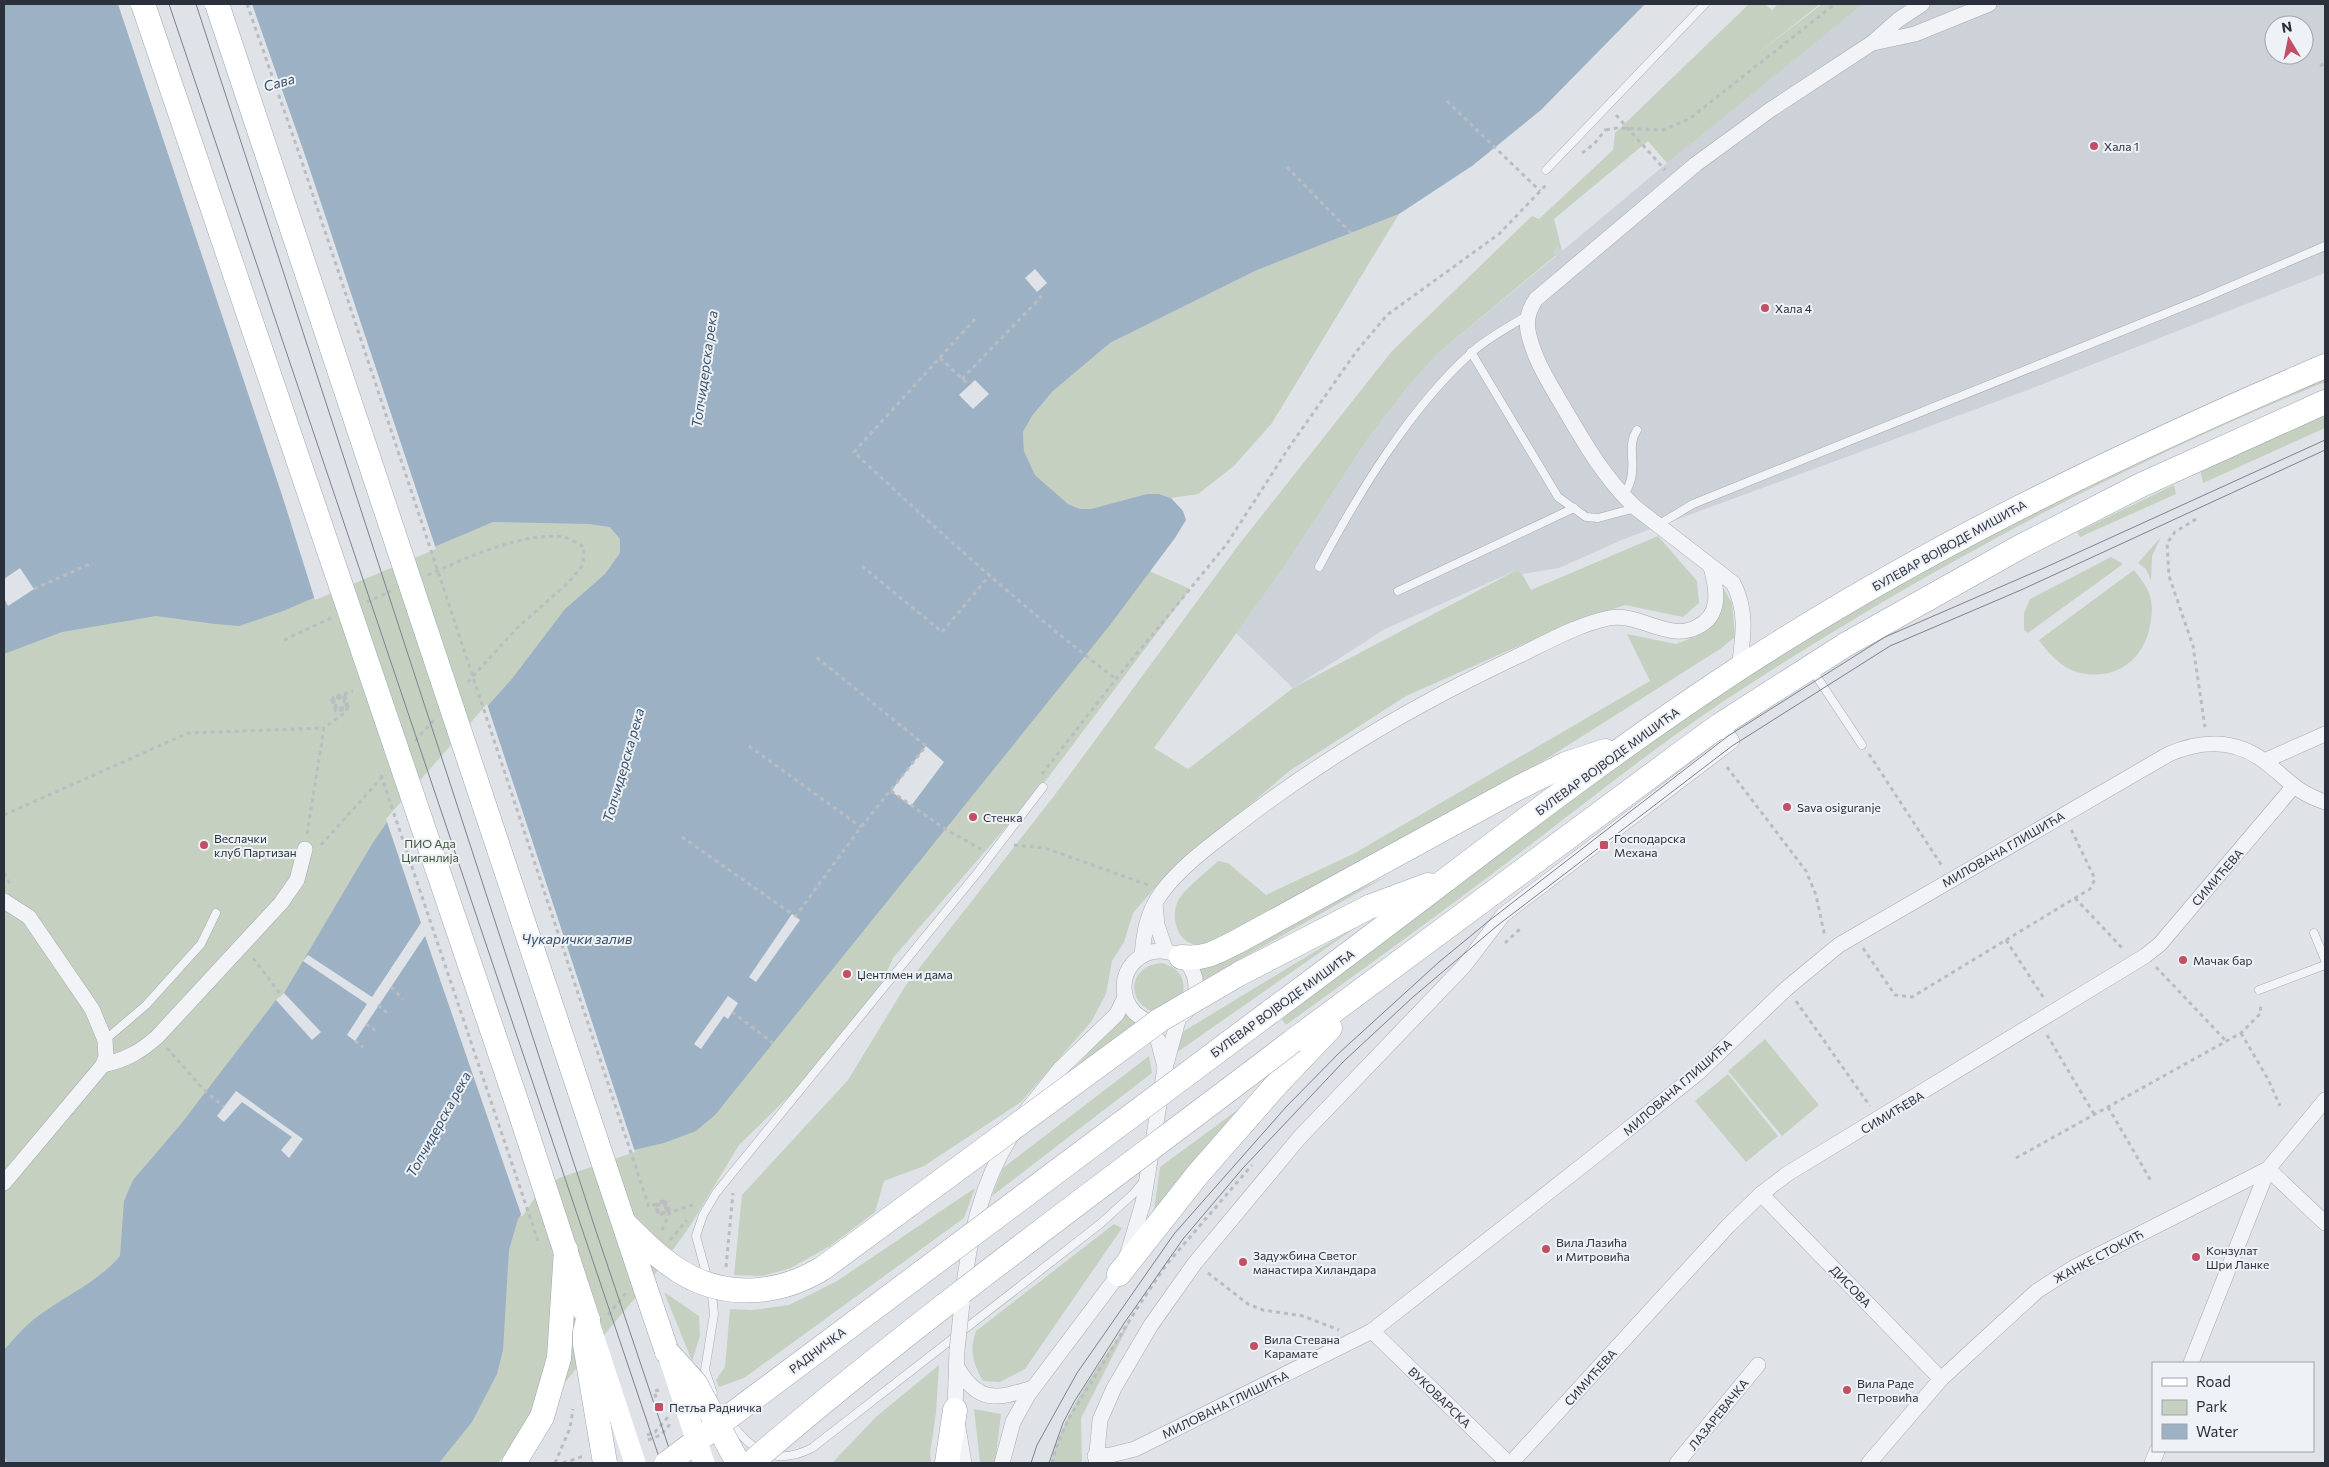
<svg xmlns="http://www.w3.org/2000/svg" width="2329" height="1467" font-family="Commissioner,sans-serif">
	<rect width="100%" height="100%" fill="#dfe3e7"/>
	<!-- built -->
	<path fill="#cdd2d9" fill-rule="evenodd" d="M1863,4H2325V273L2025,391L1624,539L1559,568L1522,574L1517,570L1385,629L1293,688L1236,633L1286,564L1367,440L1406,389L1438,353L1556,256L1553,252L1558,247L1562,251L1734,107ZM2274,25H2304V55H2274Z"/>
	<!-- green -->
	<g fill="#c5d0c1">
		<polygon points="1749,4 1765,4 1772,10 1778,4 1820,4 1757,54 1822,4 1863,4 1667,163 1648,141 1554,219 1562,251 1558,247 1553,252 1556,255 1438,353 1406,389 1367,440 1286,564 1154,748 1188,769 1293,688 1517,570 1522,574 1531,590 1658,536 1697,581 1699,603 1683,617 1625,605 1564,626 1406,696 1288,772 1160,882 1133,913 1124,942 1112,961 1106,994 1091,1022 1021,1102 924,1166 884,1181 875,1212 830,1246 791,1268 762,1276 734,1275 742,1195 848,1080 906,985 1054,796 1237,547 1392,351 1532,216 1539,219 1613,150 1615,133"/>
		<polygon points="1399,214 1272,423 1234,466 1198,494 1171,498 1159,494 1091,509 1080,509 1068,504 1035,475 1024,451 1023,432 1032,416 1052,392 1110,343 1255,271"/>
		<polygon points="691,368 1190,589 1044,783 893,958 881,985 843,1031 817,1069 739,1145 690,1226 659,1269 498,1463 4,1463 4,493"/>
		<path d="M2325,375V382C2116,467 1916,575 1727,699C1649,751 1575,811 1500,868C1429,922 1357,973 1286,1025L1282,1019L1629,756L1758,668L1917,571L2070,491Z"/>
		<polygon points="2325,411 2325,428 2203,483 2200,469"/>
		<polygon points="2174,485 2176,494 2080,537 2077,532"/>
		<polygon points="2161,537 2152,556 2151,580 2146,569 2138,563"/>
		<polygon points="2111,557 2123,564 2028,633 2024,630 2024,613 2030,599"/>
		<path d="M2134,570C2140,578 2147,586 2150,596C2153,606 2152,616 2150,626C2143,662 2113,682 2077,672C2062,668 2047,652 2039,640Z"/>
		<path d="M1723,588L1732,603L1735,637L1720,649L1521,775L1229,933C1221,937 1212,942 1204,944C1179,950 1168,917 1179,899C1187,886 1207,872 1218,861L1228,863L1266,895L1353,854L1650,681L1627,634L1676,644L1697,636L1707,630L1714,620Z"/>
		<polygon points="1387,876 1202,981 1197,966"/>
		<polygon points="1362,923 1176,1053 1184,1031"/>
		<path d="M1161,963C1180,967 1187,980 1182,999L1155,1013C1125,1002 1128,966 1161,963Z"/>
		<polygon points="1127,1013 1138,1025 1045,1098"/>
		<polygon points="1765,1039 1819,1105 1782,1136 1728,1071"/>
		<polygon points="1149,1056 1152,1073 992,1196 1003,1168"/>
		<polygon points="1728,1074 1778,1136 1746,1162 1695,1101"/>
		<polygon points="1262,1092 1153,1218 1160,1167"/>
		<polygon points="975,1188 964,1218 744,1378 719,1387 716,1380 725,1367 730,1309 752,1310 789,1305 837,1281"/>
		<path d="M1114,1224L1122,1228L1025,1369L1000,1382L983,1381C973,1363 969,1351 976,1331Z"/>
		<polygon points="664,1292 699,1316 700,1336 692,1361"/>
		<path d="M1132,1318L1081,1418L1082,1463H1051C1064,1410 1100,1363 1132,1318Z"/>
		<polygon points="939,1365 936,1413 930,1454 931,1463 832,1463 877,1416"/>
		<polygon points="974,1409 1001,1414 995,1463 980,1463"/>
	</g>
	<!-- water -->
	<path fill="#9db1c4" d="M4,4H1645L1541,110L1472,166L1399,214L1255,271L1110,343L1052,392L1032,416L1023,432L1024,451L1035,475L1068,504L1080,509H1091L1147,494H1159L1171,498L1183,511L1186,520L1175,538L1110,625L715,1115L696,1131L664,1143L625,1152L557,1176L536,1191L518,1219L509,1250L503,1350L497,1374L472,1422L439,1463H4V1350C13,1340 23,1328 33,1320C62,1297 96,1284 120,1256L124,1201L133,1180L181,1124L276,1000L284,993L372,844L396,809L511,680L565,609L605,574L620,553V539L610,527L589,524L493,522L283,611L239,626L215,624L156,616L62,632L4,654Z"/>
	<!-- pier -->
	<g fill="#dfe3e7">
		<polygon points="118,4 252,4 307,161 436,549 315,600 282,495"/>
		<polygon points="1035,269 1047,283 1037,292 1025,278"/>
		<polygon points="975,380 989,394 973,409 959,395"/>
		<polygon points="20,568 34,589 8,606 4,598 4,579"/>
		<polygon points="487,704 635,1152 559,1178 538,1193 522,1217 425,936 355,1041 347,1035 367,1004 303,961 308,955 372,997 421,923 386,819"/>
		<polygon points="926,746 944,762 911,806 891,791"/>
		<polygon points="792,914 800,920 756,982 749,977"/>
		<polygon points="284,993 321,1032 312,1040 276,1000"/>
		<polygon points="728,996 738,1003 728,1019 724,1016 701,1049 694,1044"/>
		<polygon points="236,1091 303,1139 289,1158 281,1150 292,1137 242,1102 224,1122 217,1116"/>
	</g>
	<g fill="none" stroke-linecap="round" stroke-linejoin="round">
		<defs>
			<g id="service">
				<polyline points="1546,170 1705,4"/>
				<polyline points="1471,352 1558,497 1586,517 1598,518 1636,508"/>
				<path d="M1623,496C1642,469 1624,449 1637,430"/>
				<polyline points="1658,525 1693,504 2204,298 2325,246"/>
				<path d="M1319,567C1358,494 1409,409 1471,353C1487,338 1509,327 1528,315"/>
				<polyline points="1398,591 1574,508"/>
				<polyline points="1811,668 1862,745"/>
				<polyline points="2314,933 2325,960"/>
				<polyline points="2259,990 2325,965"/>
				<polyline points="105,1040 146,1005 201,944 216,913"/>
				<polyline points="713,1393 705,1370 714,1314 712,1295 696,1236 703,1215 716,1193 978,872 1043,787"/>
				<path d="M729,1420C751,1451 775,1467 812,1448L1100,1224L1133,1194L1144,1181"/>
			</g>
			<g id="minor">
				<polyline points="1873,43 1915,34 1989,4"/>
				<path d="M1739,668C1743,638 1748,611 1733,583L1636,508C1604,478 1583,441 1561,403C1548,381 1533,357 1528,331C1526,319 1529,309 1536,299L1696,164L1770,110L1872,43L1898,20L1922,4"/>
				<polyline points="2264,761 2325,734"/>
				<polyline points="4,901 29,917 92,1009 105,1040 106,1057 103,1065 4,1183"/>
				<polyline points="1155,904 1157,925 1166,951"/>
				<circle cx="1160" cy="987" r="36"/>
				<path d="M1142,955C1144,931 1148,911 1162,892C1183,864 1215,842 1242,821C1328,755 1420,702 1518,656C1545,643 1579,624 1609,618C1638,612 1669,642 1697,627C1722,615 1717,589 1711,567"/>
				<polyline points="1146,1022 1158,1040 1165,1067"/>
				<path d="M103,1065C125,1060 140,1052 157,1037L281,903L297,880L305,849"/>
				<polyline points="1027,1110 1060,1069 1117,1014 1125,997"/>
				<polyline points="2268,1169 2325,1223"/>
				<polyline points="1761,1194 1941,1379"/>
				<path d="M963,1294C969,1238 981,1184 1011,1136"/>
				<polyline points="1372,1331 1508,1463"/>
				<polyline points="957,1350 955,1410 964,1463"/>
				<polyline points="2191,1363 2268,1169"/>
				<path d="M957,1367C978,1404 997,1399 1033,1388"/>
				<path d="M1095,1456L1111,1455L1135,1449L1372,1331L1597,1154L1698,1073L1787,988L1839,945L2169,754C2201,740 2235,739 2264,761C2288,779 2295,792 2325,802"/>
				<polyline points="1002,1463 1013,1422 1028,1395 1119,1274 1128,1253 1143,1203 1165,1068 1179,1017"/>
				<polyline points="1096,1463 1100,1420 1114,1388 1151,1325 1195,1263 1300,1137 1464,966 1503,915 1732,741 1720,725"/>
				<polyline points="1511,1463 1728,1226 1761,1194 1787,1174 2145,956 2160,944 2293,787"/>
				<polyline points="1677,1463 1758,1365"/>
				<polyline points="1869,1463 1941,1379 2037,1291 2073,1268 2268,1169 2325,1100"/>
				<polyline points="2152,1463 2157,1451"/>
			</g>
			<g id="primary">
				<polyline points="1369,907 1428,885"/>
				<path d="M1181,957C1205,960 1219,951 1240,940L1516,789L1566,764L1605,751"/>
				<path d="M1270,1012C1426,898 1576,775 1738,669C1923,548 2122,453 2325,366"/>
				<polyline points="1293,1041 1676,757 1720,725 1845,645 2018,548 2141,485 2325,402"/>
				<polyline points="521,1115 588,1320"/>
				<polyline points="1119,1274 1198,1174 1276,1085 1330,1028"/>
				<polyline points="645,1287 667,1352"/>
				<polyline points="514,1463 542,1417 559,1358 566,1250"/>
				<polyline points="947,1463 955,1410"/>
			</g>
		</defs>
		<!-- service casing -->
		<use href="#service" stroke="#a5aab1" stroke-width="9"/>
		<!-- minor casing -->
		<use href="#minor" stroke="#a5aab1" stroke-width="16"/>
		<!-- primary casing -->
		<use href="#primary" stroke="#a0a7b2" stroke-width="25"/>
		<!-- path -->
		<g stroke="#b9bdc2" stroke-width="3" stroke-dasharray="4 4" stroke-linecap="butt">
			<polyline points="2320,66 2325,63"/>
			<polyline points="1447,101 1540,191"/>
			<polyline points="1616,115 1665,170"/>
			<polyline points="1606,130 1617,128 1663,130 1689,119 1835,4"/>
			<polyline points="1582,153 1594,144 1606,129"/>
			<polyline points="1287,167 1351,233"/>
			<path d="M975,319L854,452C938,531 1024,609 1116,679"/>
			<polyline points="940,358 969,385"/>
			<polyline points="962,379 1041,297 1037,292"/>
			<polyline points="2196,519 2175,532 2167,543 2169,576 2193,646 2205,727"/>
			<polyline points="862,566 942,632 990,575"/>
			<path d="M428,575C463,559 525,531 563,537C570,538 578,544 584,547L583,565L569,582L517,628L465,685"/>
			<polyline points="34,589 92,563"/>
			<polyline points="367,602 391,591"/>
			<polyline points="284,640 331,618"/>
			<polyline points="344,694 353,691"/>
			<polyline points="415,741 434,720"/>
			<polyline points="749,746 861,827"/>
			<polyline points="1869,754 1942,866"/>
			<polyline points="1727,767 1806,871 1816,895 1825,937"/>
			<polyline points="1042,774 1116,679 1226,545 1290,446 1356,352 1387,315 1499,234 1548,183"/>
			<polyline points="891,791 945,829 981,849"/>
			<polyline points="4,815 188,733 324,728"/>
			<polyline points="307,834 324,728 347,711 343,697 332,700"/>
			<polyline points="682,837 792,914"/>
			<polyline points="321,845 384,775"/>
			<polyline points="1014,845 1045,848 1148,885"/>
			<polyline points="4,873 11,886"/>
			<polyline points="2075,898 2124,950"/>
			<polyline points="795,917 861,827 926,746 815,656"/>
			<polyline points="2006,940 2045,1000"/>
			<polyline points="1505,943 1522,927"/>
			<polyline points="1863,948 1895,995 1912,997 2090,889 2095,879 2071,829"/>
			<polyline points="253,958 281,995"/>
			<polyline points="2156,967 2226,1041"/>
			<polyline points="391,987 403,999"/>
			<polyline points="1796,1001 1870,1106"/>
			<polyline points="378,1005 388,1014"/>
			<polyline points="732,1012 773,1043"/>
			<polyline points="366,1024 375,1030"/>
			<polyline points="2241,1033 2268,1079 2280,1106"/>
			<polyline points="2047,1035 2094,1114"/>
			<polyline points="355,1041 363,1047"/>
			<polyline points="167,1048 203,1089 224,1107"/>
			<polyline points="2108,1107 2151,1181"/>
			<polyline points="2016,1158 2241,1033 2261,1013 2260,1003"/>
			<polyline points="656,1206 666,1202 670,1212"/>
			<polyline points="662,1230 670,1212 693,1205"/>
			<polyline points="670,1240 687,1220"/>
			<polyline points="726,1267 733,1193"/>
			<polyline points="1208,1273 1248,1304 1263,1310 1303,1316 1339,1330"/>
			<polyline points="608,1315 626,1293"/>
			<polyline points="659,1390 654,1391 659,1407"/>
			<polyline points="647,1435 655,1432 668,1417"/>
			<polyline points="648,1440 661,1435 670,1424"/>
			<polyline points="4,1462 7,1460"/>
			<polyline points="555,1463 570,1428 573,1409"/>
			<polyline points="563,1463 584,1456"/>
			<polyline points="1052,1463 1056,1448 1069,1418 1136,1310 1166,1265 1252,1165"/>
		</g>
		<!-- service -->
		<use href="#service" stroke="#f1f3f6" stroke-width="8"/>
		<!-- minor -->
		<use href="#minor" stroke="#f1f3f6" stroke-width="15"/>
		<!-- primary -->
		<use href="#primary" stroke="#fff" stroke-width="24"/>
		<!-- tram -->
		<g stroke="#7a838f" stroke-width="1">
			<polyline points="169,4 661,1463"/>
			<polyline points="196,4 595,1228 674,1463"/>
			<polyline points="1031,1463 1037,1445 1077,1373 1174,1234 1286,1107 1339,1053 1439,962 1490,920 1728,736 1885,637 2044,568 2325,440"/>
			<polyline points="1049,1463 1063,1423 1074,1402 1125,1322 1183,1239 1243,1168 1344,1061 1413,997 1498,925 1732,746 1890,646 2021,590 2325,450"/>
		</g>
		<defs>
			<polyline id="minor-bridge" points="957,1350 962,1304"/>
			<g id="primary-bridge">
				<polyline points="143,4 521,1115"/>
				<polyline points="217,4 645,1287"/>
				<path d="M626,1225C642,1241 659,1258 678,1270C724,1300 779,1295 823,1268L1160,1020L1239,974L1369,907"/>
				<polyline points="588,1320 585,1332 585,1344 605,1463"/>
				<polyline points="667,1352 695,1383 738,1463"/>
				<polyline points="667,1463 1270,1012"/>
				<path d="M751,1463C924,1314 1111,1180 1293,1041"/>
			</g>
		</defs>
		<!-- minor-bridge casing -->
		<use href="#minor-bridge" stroke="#a5aab1" stroke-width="16" stroke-linecap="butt"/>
		<!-- primary-bridge casing -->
		<use href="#primary-bridge" stroke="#a0a7b2" stroke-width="25" stroke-linecap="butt"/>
		<!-- path-bridge -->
		<g stroke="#b9bdc2" stroke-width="3" stroke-dasharray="4 4" stroke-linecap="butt">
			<polyline points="247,4 301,159 649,1207 663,1201 667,1211 659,1214 655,1205 663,1202 668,1211 659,1215 655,1206 664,1202 668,1211 659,1215 655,1206 665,1202 669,1211 660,1215 656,1206 665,1202 669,1211 660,1215 656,1206"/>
			<polyline points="332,700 336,712 347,708 343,696 332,700 336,711 347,708 344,696 333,699 336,711 347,707 344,695 333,698 336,710 348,707 344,695 333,698 337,710 348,706 344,694 333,697 337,709 348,706 344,694"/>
			<polyline points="381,775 538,1241"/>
		</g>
		<!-- minor-bridge -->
		<use href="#minor-bridge" stroke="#f1f3f6" stroke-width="15"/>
		<!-- secondary-bridge -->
		<g stroke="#fff" stroke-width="21">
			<polyline points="590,1326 635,1463"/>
			<polyline points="668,1354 704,1463"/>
		</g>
		<!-- primary-bridge -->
		<use href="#primary-bridge" stroke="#fff" stroke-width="24"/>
	</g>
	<!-- markers -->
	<g fill="#c24f64" stroke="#eef1f5" stroke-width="2">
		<circle cx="2094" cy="146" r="5"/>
		<circle cx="1765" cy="308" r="5"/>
		<circle cx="1787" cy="807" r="5"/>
		<circle cx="973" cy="817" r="5"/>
		<circle cx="204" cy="845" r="5"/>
		<rect x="1599" y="840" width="10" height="10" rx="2.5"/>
		<circle cx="2183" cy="960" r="5"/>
		<circle cx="847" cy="974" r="5"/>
		<circle cx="1546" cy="1249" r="5"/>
		<circle cx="2196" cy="1257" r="5"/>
		<circle cx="1243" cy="1262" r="5"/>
		<circle cx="1254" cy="1346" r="5"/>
		<circle cx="1847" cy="1390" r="5"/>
		<rect x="654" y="1402" width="10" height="10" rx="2.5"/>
	</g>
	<g text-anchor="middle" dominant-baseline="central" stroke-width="4" stroke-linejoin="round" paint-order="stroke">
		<!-- poi labels -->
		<g font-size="12" fill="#2a313d" stroke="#eef1f5" text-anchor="start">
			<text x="2104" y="146">Хала 1</text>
			<text x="1775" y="308">Хала 4</text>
			<text x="1797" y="807">Sava osiguranje</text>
			<text x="983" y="817">Стенка</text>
			<text x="214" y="838">Веслачки<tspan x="214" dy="14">клуб Партизан</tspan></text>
			<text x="1614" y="838">Господарска<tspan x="1614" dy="14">Механа</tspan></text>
			<text x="2193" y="960">Мачак бар</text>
			<text x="857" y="974">Џентлмен и дама</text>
			<text x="1556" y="1242">Вила Лазића<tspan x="1556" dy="14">и Митровића</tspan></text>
			<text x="2206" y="1250">Конзулат<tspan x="2206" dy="14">Шри Ланке</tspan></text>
			<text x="1253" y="1255">Задужбина Светог<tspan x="1253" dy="14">манастира Хиландара</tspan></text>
			<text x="1264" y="1339">Вила Стевана<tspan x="1264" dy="14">Карамате</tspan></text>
			<text x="1857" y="1383">Вила Раде<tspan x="1857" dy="14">Петровића</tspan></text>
			<text x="669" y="1407">Петља Радничка</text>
		</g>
		<!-- street labels -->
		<g font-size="12" fill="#2a313d" stroke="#eef1f5">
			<text transform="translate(1949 545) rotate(-29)">БУЛЕВАР ВОЈВОДЕ МИШИЋА</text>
			<text transform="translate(1607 761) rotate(-36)">БУЛЕВАР ВОЈВОДЕ МИШИЋА</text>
			<text transform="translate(2003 849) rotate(-30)">МИЛОВАНА ГЛИШИЋА</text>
			<text transform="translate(2217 877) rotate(-49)">СИМИЋЕВА</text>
			<text transform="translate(1282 1003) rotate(-36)">БУЛЕВАР ВОЈВОДЕ МИШИЋА</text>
			<text transform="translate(1677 1087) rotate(-41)">МИЛОВАНА ГЛИШИЋА</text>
			<text transform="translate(1892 1112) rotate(-31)">СИМИЋЕВА</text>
			<text transform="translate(2098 1256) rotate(-28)">ЖАНКЕ СТОКИЋ</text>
			<text transform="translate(1851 1286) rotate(46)">ДИСОВА</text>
			<text transform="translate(817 1350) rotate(-37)">РАДНИЧКА</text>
			<text transform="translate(1590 1377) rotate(-48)">СИМИЋЕВА</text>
			<text transform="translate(1440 1397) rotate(44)">ВУКОВАРСКА</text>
			<text transform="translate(1225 1404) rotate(-26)">МИЛОВАНА ГЛИШИЋА</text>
			<text transform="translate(1718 1414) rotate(-51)">ЛАЗАРЕВАЧКА</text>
		</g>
		<!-- park labels -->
		<g font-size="12" fill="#3f5738" stroke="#eef1f5">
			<text x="430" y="843">ПИО Ада<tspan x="430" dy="14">Циганлија</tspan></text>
		</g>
		<!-- water labels -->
		<g font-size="14" font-style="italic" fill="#37516d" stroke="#eef1f5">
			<text transform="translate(279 82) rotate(-16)">Сава</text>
			<text transform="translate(704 369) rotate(-82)">Топчидерска река</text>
			<text transform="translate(623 765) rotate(-74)">Топчидерска река</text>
			<text x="577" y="938">Чукарички залив</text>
			<text transform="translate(438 1124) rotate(-61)">Топчидерска река</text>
		</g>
	</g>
	<!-- border -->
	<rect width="2329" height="1467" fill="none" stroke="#2a313d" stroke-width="10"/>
	<!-- legend -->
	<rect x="2152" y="1362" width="162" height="90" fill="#eef1f5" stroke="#a0a4ab"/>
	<rect x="2162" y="1378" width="25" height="8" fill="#ffffff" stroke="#a0a4ab"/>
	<text x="2196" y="1387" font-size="15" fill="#2a313d">Road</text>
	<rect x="2162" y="1400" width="25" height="15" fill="#c5d0c1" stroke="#a0a4ab"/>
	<text x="2196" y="1412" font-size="15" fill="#2a313d">Park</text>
	<rect x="2162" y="1424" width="25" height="15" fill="#9db1c4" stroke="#a0a4ab"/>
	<text x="2196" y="1437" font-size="15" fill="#2a313d">Water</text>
	<!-- north arrow -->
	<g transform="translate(2289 40) rotate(350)"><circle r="24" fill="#eef1f5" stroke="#a0a4ab"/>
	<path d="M0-4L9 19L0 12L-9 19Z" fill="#c24f64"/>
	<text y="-8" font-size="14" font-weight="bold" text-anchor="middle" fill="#2a313d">N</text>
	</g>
</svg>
